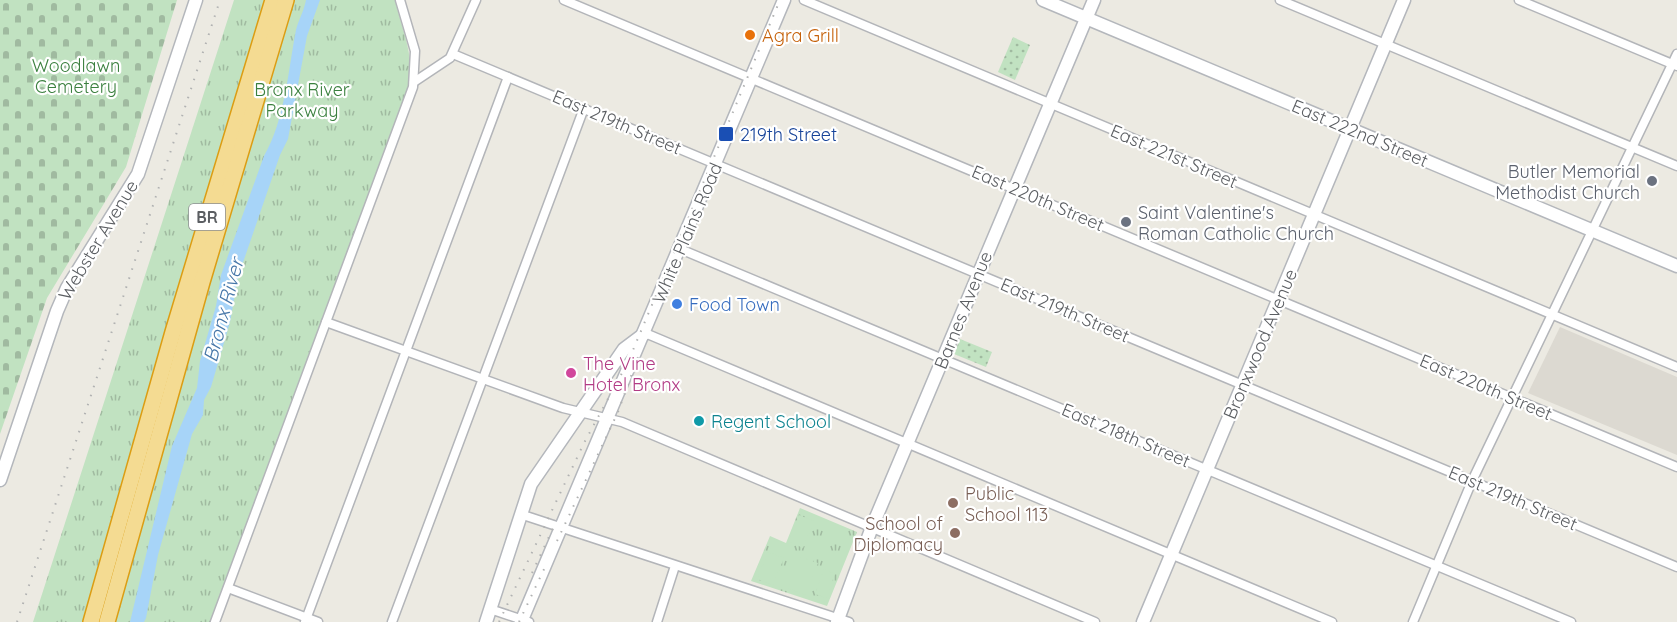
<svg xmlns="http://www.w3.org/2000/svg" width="1677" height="622" font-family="Quicksand,sans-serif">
	<defs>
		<pattern id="grass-dots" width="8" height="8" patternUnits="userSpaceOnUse" patternTransform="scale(1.5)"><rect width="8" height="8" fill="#c1e2c1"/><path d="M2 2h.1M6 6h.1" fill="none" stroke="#a0baa0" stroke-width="1.8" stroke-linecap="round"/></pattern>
		<pattern id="cemetery-stones" width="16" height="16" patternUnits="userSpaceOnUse" patternTransform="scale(1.5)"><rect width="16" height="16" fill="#c1e2c1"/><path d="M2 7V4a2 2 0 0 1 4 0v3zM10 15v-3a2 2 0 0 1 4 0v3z" fill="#a0baa0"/></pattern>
		<pattern id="park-tufts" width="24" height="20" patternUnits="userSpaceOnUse" patternTransform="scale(1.5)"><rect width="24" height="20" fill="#c1e2c1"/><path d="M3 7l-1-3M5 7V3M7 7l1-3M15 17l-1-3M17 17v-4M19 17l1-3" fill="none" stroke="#a0baa0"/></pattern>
	</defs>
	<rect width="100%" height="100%" fill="#eceae2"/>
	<!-- education -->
	<polygon fill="#dcd9d1" points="1560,327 1677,377 1677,455 1528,393"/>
	<!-- grass -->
	<g fill="url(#grass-dots)">
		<polygon points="1013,37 1030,45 1015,80 998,72"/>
		<polygon points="960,339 992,352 986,367 954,354"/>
	</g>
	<!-- cemetery -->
	<polygon fill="url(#cemetery-stones)" points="0,0 177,0 126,167 47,298 0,434"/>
	<!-- park -->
	<g fill="url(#park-tufts)">
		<path d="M234,0H395C402,30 416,58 408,89L211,622H33Z"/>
		<polygon points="800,508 857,532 827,606 751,581 770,536 786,543"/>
	</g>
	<!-- pitch -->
	<g fill="#c1e2c1">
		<polygon points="799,515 814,521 803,548 788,541"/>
		<polygon points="768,552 784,558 773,585 757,579"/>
		<polygon points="801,557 818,563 805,595 788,588"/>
		<polygon points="824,569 835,574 826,598 815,594"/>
	</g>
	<!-- water -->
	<path fill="#a7d4f8" d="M306,0H320L307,36L288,139L280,155L238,277L230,322L211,387L204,400L203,415L192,434L158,555L146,618L144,622H130L172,446L197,388L200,361L216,306L221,275L264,156C285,120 288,71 296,30C298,21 304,11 306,0Z"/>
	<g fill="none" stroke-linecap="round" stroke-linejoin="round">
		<defs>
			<g id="street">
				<polyline points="564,0 1677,467"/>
				<polyline points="804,0 1677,367"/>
				<polyline points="1280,0 1677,166"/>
				<polyline points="1519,0 1677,66"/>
				<polyline points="453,54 1677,567"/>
				<polyline points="414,82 450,58 476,0"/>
				<polyline points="680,249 1571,622"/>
				<polyline points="326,322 563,408 622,422 1095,622"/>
				<polyline points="645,333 1332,622"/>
				<polyline points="520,514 849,622"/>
				<polyline points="228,588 318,622"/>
				<polyline points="490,609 529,622"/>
				<polyline points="215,622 413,87 415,51 400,0"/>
				<polyline points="305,622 508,77"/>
				<polyline points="392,622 584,108"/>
				<polyline points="657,622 675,566"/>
				<polyline points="1413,622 1472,481 1677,54"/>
			</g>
			<g id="secondary">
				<polyline points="1043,0 1677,266"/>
				<polyline points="0,480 57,311 67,288 138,174 196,0"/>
				<polyline points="486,622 531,484 624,349 644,334"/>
				<polyline points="521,622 784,0"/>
				<polyline points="837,622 872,527 1094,0"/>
				<polyline points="1143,622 1404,0"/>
			</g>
			<g id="highway">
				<polyline points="91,622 173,332 273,0"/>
				<polyline points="107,622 202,282 286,0"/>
			</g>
		</defs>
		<!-- street casing -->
		<use href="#street" stroke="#b3b5b9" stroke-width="11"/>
		<!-- secondary casing -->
		<use href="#secondary" stroke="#b4b7bc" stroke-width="15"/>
		<!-- highway casing -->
		<use href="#highway" stroke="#dc9d13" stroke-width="18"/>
		<!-- street -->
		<use href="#street" stroke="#fff" stroke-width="8"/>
		<!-- secondary -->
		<use href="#secondary" stroke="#fff" stroke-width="12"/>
		<!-- highway -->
		<use href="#highway" stroke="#f4db92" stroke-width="15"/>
		<!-- rail -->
		<g stroke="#b1b2b2" stroke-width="2" stroke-dasharray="1.5 8" stroke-linecap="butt">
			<polyline points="557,541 618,412 638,357"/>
			<polyline points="532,573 555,524"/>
			<polyline points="17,622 220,0"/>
			<polyline points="499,622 584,443 628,362 780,0"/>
			<polyline points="519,622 546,565"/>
		</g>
	</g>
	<!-- markers -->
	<circle fill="#e8710a" stroke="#fff" stroke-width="2" cx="750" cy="35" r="6"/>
	<rect fill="#1a4fb4" stroke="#fff" stroke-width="2" x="718" y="126" width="16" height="16" rx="3"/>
	<g fill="#6b7280" stroke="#fff" stroke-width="2">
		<circle cx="1652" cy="181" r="6"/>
		<circle cx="1126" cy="222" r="6"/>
	</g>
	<circle fill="#3f7fe0" stroke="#fff" stroke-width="2" cx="677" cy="304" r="6"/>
	<circle fill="#d1479c" stroke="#fff" stroke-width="2" cx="571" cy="373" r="6"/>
	<circle fill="#0f9aa8" stroke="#fff" stroke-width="2" cx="699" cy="421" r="6"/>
	<g fill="#8d6e63" stroke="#fff" stroke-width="2">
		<circle cx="953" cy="503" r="6"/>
		<circle cx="955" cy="533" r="6"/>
	</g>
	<g text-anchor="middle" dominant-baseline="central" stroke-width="4.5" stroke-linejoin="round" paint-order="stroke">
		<!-- shield labels -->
		<rect fill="#fff" stroke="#8c8e91" stroke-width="1.5" x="189" y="204" width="36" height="26" rx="4.5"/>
		<g font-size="16" font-weight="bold" fill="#5b5e62">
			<text x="207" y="217">BR</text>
		</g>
		<!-- food labels -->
		<g font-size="18" fill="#c56008" stroke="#fff" text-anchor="start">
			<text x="762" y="35">Agra Grill</text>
		</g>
		<!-- park labels -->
		<g font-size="18" fill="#3b803f" stroke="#fff">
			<text x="76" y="65">Woodlawn<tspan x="76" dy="21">Cemetery</tspan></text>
			<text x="302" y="89">Bronx River<tspan x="302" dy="21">Parkway</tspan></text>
		</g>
		<!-- street labels -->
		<g font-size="18" fill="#5b5e62" stroke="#fff">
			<text transform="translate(617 122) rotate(23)">East 219th Street</text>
			<text transform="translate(1360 133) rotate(23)">East 222nd Street</text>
			<text transform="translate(1174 156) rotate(23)">East 221st Street</text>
			<text transform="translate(1038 198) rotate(23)">East 220th Street</text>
			<text transform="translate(687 233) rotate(-67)">White Plains Road</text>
			<text transform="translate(98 240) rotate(-59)">Webster Avenue</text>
			<text transform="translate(963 310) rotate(-68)">Barnes Avenue</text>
			<text transform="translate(1065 310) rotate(23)">East 219th Street</text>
			<text transform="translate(1260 344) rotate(-67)">Bronxwood Avenue</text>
			<text transform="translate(1486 387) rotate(23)">East 220th Street</text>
			<text transform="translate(1126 435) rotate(23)">East 218th Street</text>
			<text transform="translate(1513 498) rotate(23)">East 219th Street</text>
		</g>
		<!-- transit labels -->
		<g font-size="18" fill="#164399" stroke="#fff" text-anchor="start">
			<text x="740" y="134">219th Street</text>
		</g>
		<!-- worship labels -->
		<g font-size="18" fill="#5b616d" stroke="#fff" text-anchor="end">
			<text x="1640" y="171">Butler Memorial<tspan x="1640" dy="21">Methodist Church</tspan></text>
			<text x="1138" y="212" text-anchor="start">Saint Valentine's<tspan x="1138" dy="21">Roman Catholic Church</tspan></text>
		</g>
		<!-- shop labels -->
		<g font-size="18" fill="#366cbe" stroke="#fff" text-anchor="start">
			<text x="689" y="304">Food Town</text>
		</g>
		<!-- hotel labels -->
		<g font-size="18" fill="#b23c85" stroke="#fff" text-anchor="start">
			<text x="583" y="363">The Vine<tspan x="583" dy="21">Hotel Bronx</tspan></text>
		</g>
		<!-- culture labels -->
		<g font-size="18" fill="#0d838f" stroke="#fff" text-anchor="start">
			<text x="711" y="421">Regent School</text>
		</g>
		<!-- education labels -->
		<g font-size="18" fill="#785e54" stroke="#fff" text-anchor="start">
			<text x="965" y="493">Public<tspan x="965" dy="21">School 113</tspan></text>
			<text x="943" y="523" text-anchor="end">School of<tspan x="943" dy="21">Diplomacy</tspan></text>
		</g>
		<!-- water labels -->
		<g font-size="20" font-style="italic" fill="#4676a8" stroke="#fff">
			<text transform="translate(223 310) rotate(-75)">Bronx River</text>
		</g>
	</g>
</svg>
